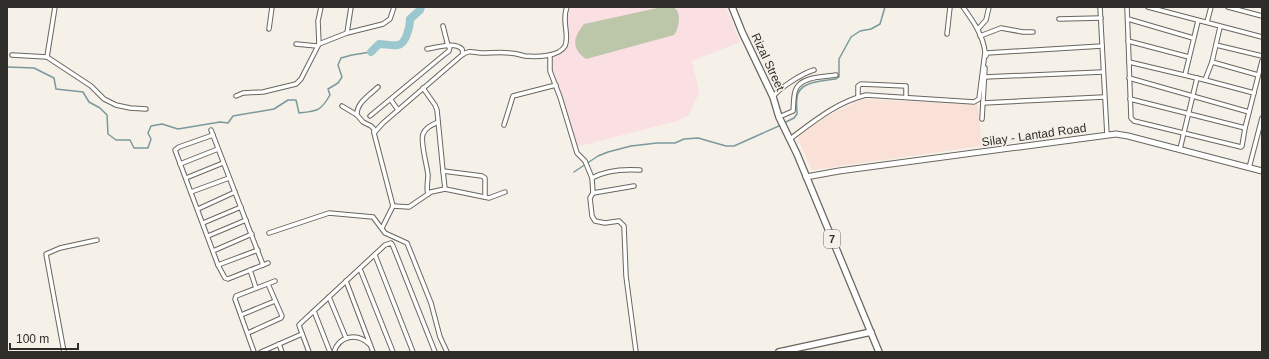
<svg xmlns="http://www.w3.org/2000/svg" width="1269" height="359" font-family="Arial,sans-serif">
	<rect width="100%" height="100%" fill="#f5f1e8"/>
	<!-- education -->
	<polygon fill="#fadfe3" points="571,7 726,7 740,42 692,61 699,93 689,115 677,121 576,147 552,69 552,60 554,56 565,50 568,41 566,18"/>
	<!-- medical -->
	<polygon fill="#fae1d8" points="863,99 978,105 982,146 812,170 797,137 823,118"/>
	<!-- green -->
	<path fill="#bbc7a8" d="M662,7C665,7 669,6 672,7C683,10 679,29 674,35L586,59C571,48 573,38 584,24Z"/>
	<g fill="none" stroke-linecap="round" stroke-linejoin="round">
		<!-- stream -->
		<g stroke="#7b999d" stroke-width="1.5">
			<path d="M7,67L34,68L54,78L56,89L83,92L89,102L100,108L107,115L108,134L116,140H130L134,148H148L151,139L148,133L151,126L162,124L178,129L220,122L228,123L233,116L274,109L288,100H296L299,113C317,111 321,111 330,95L328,89L338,83L342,77L338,65L341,58L352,55L371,52"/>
			<path d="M784,123L794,118L797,114C797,109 796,103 797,98C798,81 823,81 836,79L839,77V59L851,37L860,31L871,29L880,24L885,7"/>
			<polyline points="574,172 598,156 608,152 631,146 657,143 675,143 684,139 698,138 726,146 734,146 781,125"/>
		</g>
		<!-- river -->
		<path stroke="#9bc7ce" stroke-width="8" d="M371,52L379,44C385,44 393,46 398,45C406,44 410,26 410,19L420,10L421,7"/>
		<defs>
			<g id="street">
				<polyline points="1100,7 1107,135"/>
				<polyline points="1127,7 1131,118 1134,121 1241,147 1242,146 1245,128 1262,61"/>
				<polyline points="1148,7 1262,37"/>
				<polyline points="1228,7 1262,16"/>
				<polyline points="1059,19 1101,18"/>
				<polyline points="1128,19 1193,38"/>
				<polyline points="1207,22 1211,7"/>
				<polyline points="443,26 448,46"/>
				<polyline points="269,29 272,7"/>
				<polyline points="978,29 986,20 989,7"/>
				<polyline points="347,33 351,7"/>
				<polyline points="947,34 950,7"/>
				<polyline points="980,36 1001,28 1023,32 1033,32"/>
				<polyline points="1128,41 1189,57"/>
				<polyline points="296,44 317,46"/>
				<polyline points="319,44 318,21 321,7"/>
				<polyline points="1216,45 1262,56"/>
				<path d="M427,49C436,48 454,41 462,49L463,54"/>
				<polyline points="12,55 47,57 91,86 104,99 116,105 130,108 146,109"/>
				<polyline points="550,56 550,71 560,97 577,153 585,161 592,178"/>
				<polyline points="986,56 987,53 1102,46"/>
				<polyline points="47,57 55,7"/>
				<polyline points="1129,62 1205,80 1254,93"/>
				<polyline points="1212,62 1258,75"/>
				<polyline points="1185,75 1198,21"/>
				<polyline points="985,77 1103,72"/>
				<polyline points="1129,78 1249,112"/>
				<polyline points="1205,80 1212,62 1220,27"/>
				<polyline points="423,88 435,105 437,110 443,171"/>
				<polyline points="236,96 243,93 263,92 296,84 301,79 319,44 347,33 383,24 390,19 394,7"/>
				<path d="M773,97C779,88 803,73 814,70"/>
				<polyline points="858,97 858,86 861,84 906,86 906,97"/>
				<polyline points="1130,99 1245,128"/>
				<polyline points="391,100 398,110"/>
				<polyline points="983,103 1104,97"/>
				<polyline points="342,106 357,115"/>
				<polyline points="370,116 445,54 449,51 450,46"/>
				<path d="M779,117L793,111C794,104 793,95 796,89C802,76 824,77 836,75"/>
				<polyline points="982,119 985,68"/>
				<polyline points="504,125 513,96 556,85"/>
				<polyline points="211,130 263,265"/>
				<path d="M374,132V129L371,126L363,122L357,115C356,103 370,95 378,87"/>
				<polyline points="213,135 179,147 175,150 218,265 225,278 228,279 268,263"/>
				<path d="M790,139C814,121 837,102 866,95L974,102L979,99L985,52C983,35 973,21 963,7"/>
				<polyline points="1180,149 1197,78"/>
				<polyline points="180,164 218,149"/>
				<polyline points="1249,168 1262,118"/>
				<polyline points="186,178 223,163"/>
				<polyline points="445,189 443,171 482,176 485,178 485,197"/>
				<polyline points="191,192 229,178"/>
				<polyline points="593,193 634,186"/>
				<path d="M428,194C426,187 428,182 428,175C427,165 420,142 423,134C426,127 432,125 438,122"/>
				<polyline points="393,206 409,207 431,192 445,189 489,198 505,192"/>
				<polyline points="198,209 235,192"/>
				<polyline points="203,223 241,207"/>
				<path d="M382,228L393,206L374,133L383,123L462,55C471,49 473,53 482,53C492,53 501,52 510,53C515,53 520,55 525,56C536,57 559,57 565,46C570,35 561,21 567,7"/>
				<polyline points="269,233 329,213 373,217 385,233 407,243 431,303 440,337 447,352"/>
				<polyline points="208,236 246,220"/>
				<polyline points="213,251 252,234"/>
				<polyline points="375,255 413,352"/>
				<polyline points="218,265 258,250"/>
				<polyline points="360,269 393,352"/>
				<polyline points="250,270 256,288"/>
				<polyline points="346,281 373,352"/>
				<polyline points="329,297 346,338"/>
				<polyline points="314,311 330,352"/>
				<polyline points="241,315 275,301"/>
				<polyline points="248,333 281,318 282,316 268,284"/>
				<polyline points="279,344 282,352"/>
				<polyline points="64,352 46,254 60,248 97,240"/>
				<polyline points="254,352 235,299 236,296 275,281"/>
				<polyline points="261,352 302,334"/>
				<polyline points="309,352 300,328 299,325 302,322 385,245 391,243 393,246 435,352"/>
				<path d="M334,352C339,336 357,332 369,344"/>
				<path d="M636,352L626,276L624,226L619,221L605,223L595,221L592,216L590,198L593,193L592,178C606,170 625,169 640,170"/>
			</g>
			<polyline id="secondary" points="806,177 839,171 1116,134 1128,136 1262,171"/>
			<g id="primary">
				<polyline points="732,7 742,32 773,97 779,117 797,154 879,352"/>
				<polyline points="779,352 871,332"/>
			</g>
		</defs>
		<!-- street casing -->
		<use href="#street" stroke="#69665f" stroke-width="5.5"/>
		<!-- secondary casing -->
		<use href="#secondary" stroke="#69665f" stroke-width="7"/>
		<!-- primary casing -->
		<use href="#primary" stroke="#69665f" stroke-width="8"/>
		<!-- street -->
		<use href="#street" stroke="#fff" stroke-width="3.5"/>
		<!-- secondary -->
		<use href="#secondary" stroke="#fff" stroke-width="5"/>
		<!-- primary -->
		<use href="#primary" stroke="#fff" stroke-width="5.5"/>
	</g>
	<g text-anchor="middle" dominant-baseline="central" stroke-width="3" stroke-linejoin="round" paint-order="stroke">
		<!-- shield labels -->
		<rect fill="#f5f1e8" stroke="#6a6863" stroke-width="1" x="824" y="230" width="16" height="18" rx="3"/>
		<g font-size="11" font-weight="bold" fill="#2f2d2a">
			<text x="832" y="239">7</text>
		</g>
		<!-- street labels -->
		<g font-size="12" fill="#2f2d2a" stroke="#f5f1e8">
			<text transform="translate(768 62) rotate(65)">Rizal Street</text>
			<text transform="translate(1034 135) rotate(-8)">Silay - Lantad Road</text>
		</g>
	</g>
	<!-- border -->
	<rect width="1269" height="359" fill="none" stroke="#2f2d2a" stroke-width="16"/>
	<!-- scale -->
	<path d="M10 343v6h68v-6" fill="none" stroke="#2f2d2a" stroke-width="2"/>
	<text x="16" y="343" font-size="12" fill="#2f2d2a" stroke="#f5f1e8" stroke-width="3" paint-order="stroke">100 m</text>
</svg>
